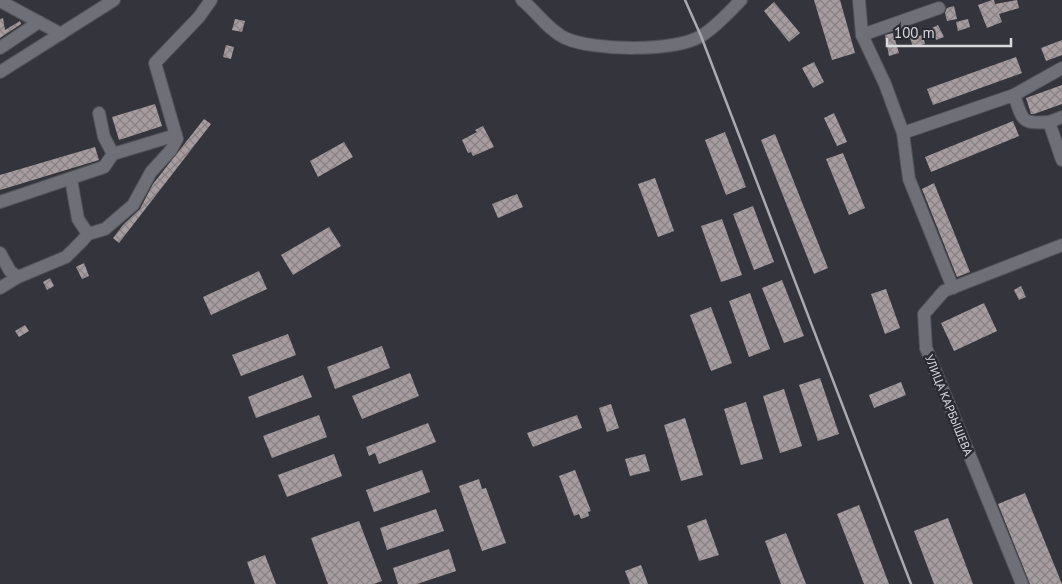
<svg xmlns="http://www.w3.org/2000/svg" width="1062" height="584" font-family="'PT Sans',sans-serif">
	<defs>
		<pattern id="building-cross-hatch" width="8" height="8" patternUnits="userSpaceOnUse" patternTransform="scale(1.25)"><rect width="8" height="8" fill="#a79da0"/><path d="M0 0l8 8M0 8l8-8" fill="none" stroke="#888184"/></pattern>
	</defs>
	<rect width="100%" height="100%" fill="#34353c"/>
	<!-- building -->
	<g fill="url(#building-cross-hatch)">
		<polygon points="814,0 840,0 855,53 832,60"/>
		<polygon points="992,0 994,0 995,4 1017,0 1019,8 999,14 1002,22 987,28 978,5"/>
		<polygon points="774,2 800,33 789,42 764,11"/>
		<polygon points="954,6 957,19 947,21 945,13 947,8"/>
		<polygon points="3,18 5,30 20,21 21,24 0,38 0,19"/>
		<polygon points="235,19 245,21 242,32 232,30"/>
		<polygon points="968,19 970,27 958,31 956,22"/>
		<polygon points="938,25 944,37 936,40 930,29"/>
		<polygon points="893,33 899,53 889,56 885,35"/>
		<polygon points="923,35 925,44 913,47 910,38"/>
		<polygon points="1062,40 1062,55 1046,61 1041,48"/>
		<polygon points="226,45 234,47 231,59 223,57"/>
		<polygon points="1016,57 1022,73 933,105 927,89"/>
		<polygon points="814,62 824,82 813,88 802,68"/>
		<polygon points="1062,85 1062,104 1034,114 1031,114 1026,98"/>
		<polygon points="155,104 162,126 119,140 112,117"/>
		<polygon points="834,113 847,142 837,146 824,118"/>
		<polygon points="204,119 211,124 119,243 113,238 123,225 140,209 153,184"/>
		<polygon points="1013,121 1019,136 931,172 925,157"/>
		<polygon points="483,126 494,147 473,156 471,152 468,153 462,140 477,132 475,130"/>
		<polygon points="725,132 746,187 726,195 705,140"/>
		<polygon points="775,134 828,268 814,274 761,140"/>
		<polygon points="344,142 353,157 318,177 310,161"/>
		<polygon points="95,147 99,160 0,190 0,175"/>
		<polygon points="843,153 865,208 849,215 826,159"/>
		<polygon points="655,178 674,231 658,237 638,184"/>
		<polygon points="934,183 970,272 957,277 922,189"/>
		<polygon points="517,194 523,207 498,218 492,204"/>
		<polygon points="753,206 774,262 754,270 733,214"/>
		<polygon points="722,219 742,275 721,282 701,226"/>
		<polygon points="329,227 341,246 293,275 281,255"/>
		<polygon points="84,263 89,276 82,279 76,267"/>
		<polygon points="259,271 267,289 211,315 203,297"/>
		<polygon points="50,278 54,286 47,290 43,282"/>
		<polygon points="782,280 804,336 784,343 762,288"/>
		<polygon points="1021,286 1026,297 1019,300 1014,290"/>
		<polygon points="886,289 900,328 885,334 871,294"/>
		<polygon points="750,293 770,349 749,357 729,301"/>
		<polygon points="984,303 997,331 954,351 941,323"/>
		<polygon points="711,307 732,363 711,371 690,315"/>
		<polygon points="25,325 29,331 19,337 15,331"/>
		<polygon points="288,334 296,355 241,376 232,355"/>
		<polygon points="382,346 390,368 335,389 327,367"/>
		<polygon points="410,373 419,396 362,419 352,396"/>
		<polygon points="303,375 312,397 256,418 248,397"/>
		<polygon points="820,378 839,434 818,441 799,385"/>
		<polygon points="901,382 906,395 874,408 869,395"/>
		<polygon points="784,389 802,446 780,453 763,396"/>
		<polygon points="746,402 763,459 741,465 724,409"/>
		<polygon points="611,404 619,428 607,432 599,408"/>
		<polygon points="319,415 327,437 272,458 263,436"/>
		<polygon points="577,415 582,428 533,447 527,433"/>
		<polygon points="685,418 703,475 681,481 664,425"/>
		<polygon points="428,423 436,442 379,464 375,453 369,456 366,447"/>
		<polygon points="334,454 342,476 287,497 278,475"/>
		<polygon points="645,454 650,471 630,476 625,459"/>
		<polygon points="422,470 430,492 374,512 366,490"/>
		<polygon points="575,470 591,511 588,512 589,516 581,519 579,514 574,516 559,476"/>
		<polygon points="479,479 482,489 486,488 506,543 482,551 459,486"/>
		<polygon points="1025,493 1062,584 1030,584 998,504"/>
		<polygon points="859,505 889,584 864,584 837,514"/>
		<polygon points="436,509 444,531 387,550 380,528"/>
		<polygon points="948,518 973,584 934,584 914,531"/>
		<polygon points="706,519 719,555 699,561 687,526"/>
		<polygon points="359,521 382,581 374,584 328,584 311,538"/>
		<polygon points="786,533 806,584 781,584 765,541"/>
		<polygon points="449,549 456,571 417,584 398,584 393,568"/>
		<polygon points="265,555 276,584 255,584 247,562"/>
		<polygon points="641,565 648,584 630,584 625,571"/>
	</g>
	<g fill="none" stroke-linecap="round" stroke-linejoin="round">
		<defs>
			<g id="minor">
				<path d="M522,0C537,12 548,30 565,38C593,51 675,52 701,36C716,27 729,12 741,0"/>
				<polyline points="859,0 862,35 939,8"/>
				<polyline points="0,1 61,34"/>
				<path d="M862,35L885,84L903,133L1014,95C1023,121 1021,124 1049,122L1062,160"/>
				<polyline points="0,48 39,22"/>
				<polyline points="0,72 114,0"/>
				<polyline points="1014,95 1062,68"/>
				<polyline points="99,113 104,137 113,154"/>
				<polyline points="1049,122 1062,117"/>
				<polyline points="903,133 909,179 953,288"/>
				<polyline points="71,179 78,219 88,234"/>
				<polyline points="0,202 104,167 113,154 176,135"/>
				<polyline points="0,253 10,271 18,277"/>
				<polyline points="0,288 18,277 66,257 82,241 88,234 105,229 133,205 151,172 171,150 177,139 155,63 199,17 211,0"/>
				<polyline points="1022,584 926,348 924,314 944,291 1062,245"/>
			</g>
		</defs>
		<!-- minor casing -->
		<use href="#minor" stroke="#515257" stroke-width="14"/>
		<!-- minor -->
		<use href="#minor" stroke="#6e6f77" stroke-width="12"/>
		<!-- rail -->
		<polyline stroke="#aaaab0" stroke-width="2.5" points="685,0 701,36 911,584"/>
	</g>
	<g text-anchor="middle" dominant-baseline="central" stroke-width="5" stroke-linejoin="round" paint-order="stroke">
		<!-- street labels -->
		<g font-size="12" fill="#d9d9de" stroke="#2a2b32">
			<text transform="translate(949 405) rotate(68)">УЛИЦА КАРБЫШЕВА</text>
		</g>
	</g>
	<!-- scale -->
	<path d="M887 38v8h124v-8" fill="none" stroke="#d9d9de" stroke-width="2.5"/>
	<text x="894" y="38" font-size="15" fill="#d9d9de" stroke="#2a2b32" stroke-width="4" paint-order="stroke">100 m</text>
</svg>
